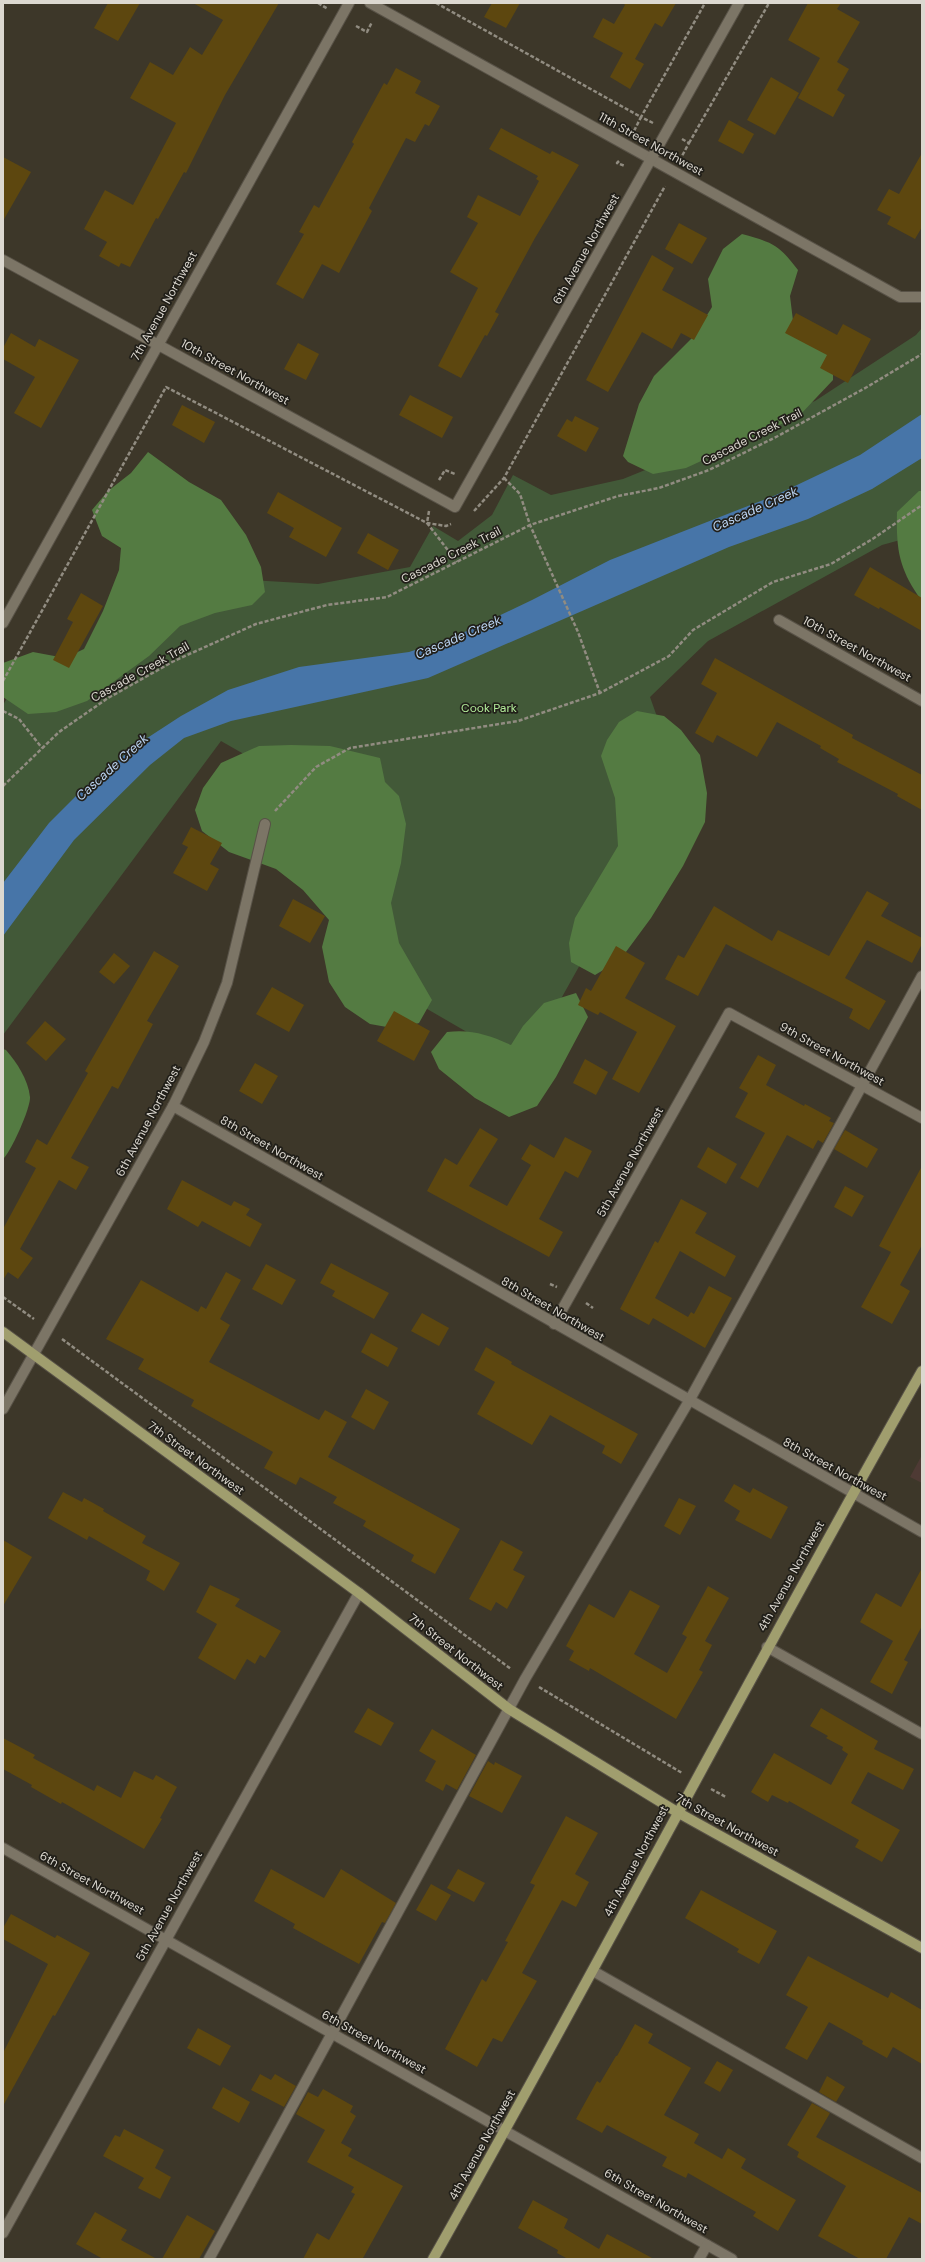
<svg xmlns="http://www.w3.org/2000/svg" width="925" height="2262" font-family="'DM Sans',sans-serif">
	<rect width="100%" height="100%" fill="#3d3729"/>
	<!-- education -->
	<polygon fill="#4e3a34" points="922,1455 922,1483 910,1477"/>
	<!-- green -->
	<polygon fill="#425938" points="922,328 922,534 882,545 708,641 650,697 681,784 524,1065 339,958 402,844 221,741 3,1035 3,705 28,663 81,692 216,578 318,584 410,567 433,526 458,541 492,515 513,475 551,495 623,479 815,401 916,335"/>
	<!-- forest -->
	<g fill="#547b42">
		<path d="M742,234C774,243 778,244 798,270L790,296L794,329L833,355V380L799,416L686,468L653,474L628,462L623,456L639,404L654,376L694,336L712,307L708,279L723,249Z"/>
		<polygon points="148,452 189,482 221,500 246,535 261,567 265,592 252,605 215,613 180,626 149,656 87,701 56,712 28,714 3,697 3,663 33,652 65,658 84,649 103,611 119,570 121,548 102,536 92,510 108,491 131,473"/>
		<path d="M919,491H922V601C899,570 896,550 897,512Z"/>
		<polygon points="637,711 664,716 681,730 700,755 707,793 705,822 683,866 651,918 620,960 595,975 571,962 569,943 575,918 618,846 615,798 601,756 607,740 619,722"/>
		<polygon points="291,745 330,746 380,758 385,782 399,796 406,824 401,863 391,903 399,943 432,1000 419,1023 398,1029 370,1024 345,1007 329,982 322,947 329,920 303,890 276,869 229,852 202,831 195,810 203,788 221,763 259,746"/>
		<path d="M576,993L588,1017L556,1077L537,1106L509,1117L475,1098L439,1069L431,1052L447,1032C471,1029 489,1035 511,1045L523,1026L544,1003Z"/>
		<path d="M3,1049L6,1050C17,1063 28,1079 30,1097C31,1107 11,1152 3,1159Z"/>
	</g>
	<!-- water -->
	<polygon fill="#4775a8" points="922,414 922,458 872,489 808,519 729,547 428,678 231,721 184,738 150,765 74,840 3,936 3,883 49,823 83,789 138,744 181,716 228,690 299,667 409,652 452,638 532,600 610,560 776,495 860,455"/>
	<!-- building -->
	<g fill="#5d470f">
		<polygon points="108,3 140,3 118,41 94,28"/>
		<polygon points="193,3 279,3 225,95 186,173 184,172 158,219 156,218 130,267 121,263 119,267 99,256 107,242 84,229 105,190 133,205 176,123 130,98 150,62 173,75 190,47 202,55 223,20"/>
		<polygon points="492,3 520,3 506,28 484,17"/>
		<polygon points="623,3 676,3 662,27 655,23 635,59 644,64 630,89 610,77 623,53 593,37 603,18 614,24 625,5"/>
		<polygon points="808,3 841,3 837,9 860,22 837,62 849,69 837,90 845,95 833,117 798,98 820,58 788,40"/>
		<polygon points="396,68 421,81 415,93 440,106 429,126 425,124 415,142 406,138 369,208 372,211 339,273 322,264 303,299 276,284 304,234 299,232 314,205 319,208 354,144 352,142 384,83 387,85"/>
		<polygon points="771,77 799,93 775,135 747,120"/>
		<polygon points="729,120 754,134 743,154 718,141"/>
		<polygon points="501,128 550,154 552,151 579,165 535,238 495,312 499,314 487,336 485,335 461,378 438,366 478,288 450,272 478,223 467,217 478,195 520,216 539,181 536,179 538,176 489,149"/>
		<polygon points="922,153 922,227 915,239 887,224 891,217 877,210 889,189 899,194"/>
		<polygon points="3,157 31,172 3,221"/>
		<polygon points="679,223 707,238 692,264 665,249"/>
		<polygon points="652,255 674,268 662,290 708,315 694,340 681,333 672,349 642,332 608,392 586,380"/>
		<polygon points="796,313 837,335 843,324 871,339 848,383 820,368 827,355 785,333"/>
		<polygon points="11,333 35,347 39,339 79,360 41,428 14,413 35,377 3,359 3,348"/>
		<polygon points="298,343 319,354 306,380 284,369"/>
		<polygon points="410,395 453,417 442,438 399,415"/>
		<polygon points="182,405 215,422 204,443 172,425"/>
		<polygon points="575,416 599,428 586,452 557,436 567,419 572,422"/>
		<polygon points="278,492 342,528 326,557 289,537 294,528 267,513"/>
		<polygon points="368,533 399,550 388,570 357,553"/>
		<polygon points="870,567 922,598 922,631 880,607 879,609 854,595"/>
		<polygon points="81,593 103,606 69,668 53,660 73,622 67,619"/>
		<polygon points="715,658 853,735 852,738 922,775 922,810 897,796 898,794 837,762 839,759 820,748 821,746 777,722 757,757 717,735 713,743 695,733 717,693 701,684"/>
		<polygon points="191,827 222,843 210,864 219,869 207,891 173,873 188,847 182,844"/>
		<polygon points="867,891 889,903 881,916 922,938 922,944 912,963 867,940 845,978 886,1001 869,1030 849,1018 853,1009 726,944 698,996 665,979 678,955 684,958 714,906 772,941 778,930 829,956"/>
		<polygon points="293,899 325,916 310,943 279,926"/>
		<polygon points="616,946 645,963 625,998 676,1026 639,1093 612,1079 637,1032 600,1012 598,1015 578,1005 586,988 591,991"/>
		<polygon points="154,951 179,966 147,1021 153,1024 118,1089 112,1086 71,1158 89,1167 76,1190 59,1180 20,1249 33,1258 18,1279 8,1272 3,1280 3,1229 36,1168 25,1162 37,1139 47,1145 88,1073 85,1071"/>
		<polygon points="114,953 130,966 114,984 99,972"/>
		<polygon points="272,987 304,1005 289,1032 256,1014"/>
		<polygon points="394,1011 430,1031 414,1061 377,1041"/>
		<polygon points="45,1021 66,1039 46,1061 26,1043"/>
		<polygon points="758,1055 776,1065 766,1085 804,1106 805,1104 831,1118 829,1121 834,1123 823,1143 818,1140 813,1149 787,1135 758,1188 740,1178 765,1133 735,1117 748,1093 739,1088"/>
		<polygon points="585,1059 608,1072 596,1095 573,1083"/>
		<polygon points="255,1063 278,1076 262,1104 239,1091"/>
		<polygon points="480,1128 498,1139 469,1186 507,1206 531,1165 521,1159 530,1144 554,1158 565,1137 592,1151 578,1178 565,1171 539,1219 563,1232 549,1257 427,1191 445,1158 457,1165"/>
		<polygon points="845,1130 878,1149 867,1168 834,1149"/>
		<polygon points="708,1147 737,1164 726,1184 697,1167"/>
		<polygon points="922,1166 922,1245 900,1285 910,1291 892,1324 861,1307 891,1252 879,1246"/>
		<polygon points="182,1180 231,1206 234,1201 250,1209 246,1215 262,1224 250,1247 202,1221 198,1227 167,1209"/>
		<polygon points="845,1186 864,1196 852,1217 834,1207"/>
		<polygon points="681,1199 707,1213 695,1233 736,1256 725,1277 680,1251 655,1298 688,1317 691,1312 694,1314 709,1286 732,1298 705,1348 653,1318 649,1325 620,1309 655,1241 658,1243"/>
		<polygon points="331,1263 389,1293 374,1319 332,1296 335,1291 320,1283"/>
		<polygon points="266,1264 296,1280 282,1305 252,1289"/>
		<polygon points="226,1272 241,1280 220,1319 230,1325 209,1362 319,1420 325,1410 347,1422 328,1457 460,1529 435,1574 411,1561 414,1555 363,1526 366,1521 333,1503 337,1497 300,1477 296,1485 264,1468 273,1452 191,1406 194,1400 138,1369 144,1359 106,1339 141,1280 198,1312 201,1306 206,1309"/>
		<polygon points="422,1313 449,1328 439,1346 411,1331"/>
		<polygon points="371,1333 398,1348 388,1367 361,1352"/>
		<polygon points="486,1347 512,1362 511,1364 638,1434 621,1464 602,1453 605,1446 550,1415 532,1445 477,1414 495,1382 474,1370"/>
		<polygon points="366,1389 389,1402 374,1430 351,1417"/>
		<polygon points="734,1484 750,1493 753,1488 788,1507 771,1539 735,1520 740,1511 724,1501"/>
		<polygon points="63,1492 82,1502 84,1498 104,1509 103,1511 146,1536 142,1543 180,1563 164,1591 146,1580 150,1571 89,1536 87,1540 48,1518"/>
		<polygon points="679,1498 696,1506 680,1535 664,1526"/>
		<polygon points="3,1540 32,1557 3,1606"/>
		<polygon points="501,1540 523,1552 513,1570 525,1576 507,1609 496,1602 491,1611 469,1599"/>
		<polygon points="922,1568 922,1626 904,1660 908,1662 892,1694 870,1682 893,1641 860,1622 876,1593 901,1607"/>
		<polygon points="210,1585 240,1599 235,1606 281,1631 265,1658 260,1655 255,1664 247,1659 235,1680 198,1658 217,1624 196,1612"/>
		<polygon points="708,1586 729,1598 705,1641 712,1645 699,1670 703,1672 676,1719 590,1668 589,1671 569,1660 574,1651 566,1646 589,1604 614,1618 630,1590 660,1606 634,1654 667,1673 687,1637 682,1634"/>
		<polygon points="368,1708 394,1723 381,1746 354,1732"/>
		<polygon points="821,1708 878,1741 874,1749 914,1769 903,1790 868,1772 851,1803 900,1830 882,1862 855,1847 859,1840 789,1801 788,1803 772,1795 768,1802 751,1792 774,1753 831,1785 848,1754 842,1750 843,1747 826,1738 828,1736 810,1726"/>
		<polygon points="432,1729 476,1755 457,1790 446,1784 443,1791 425,1781 436,1761 419,1751"/>
		<polygon points="3,1738 35,1755 33,1758 94,1791 97,1785 121,1798 134,1771 153,1780 156,1775 177,1787 160,1818 162,1819 144,1849 62,1802 61,1804 31,1787 32,1785 3,1769"/>
		<polygon points="488,1761 494,1765 495,1762 522,1776 502,1813 469,1796"/>
		<polygon points="566,1816 598,1833 575,1874 589,1882 576,1907 562,1900 522,1973 537,1981 502,2042 493,2038 477,2067 445,2049 482,1979 486,1982 508,1942 505,1941 535,1885 530,1883"/>
		<polygon points="271,1869 324,1898 341,1869 396,1903 385,1923 382,1922 359,1964 293,1928 295,1924 254,1901"/>
		<polygon points="458,1869 485,1883 474,1902 447,1888"/>
		<polygon points="431,1884 451,1895 436,1921 416,1910"/>
		<polygon points="701,1890 777,1931 759,1964 737,1952 739,1949 685,1918"/>
		<polygon points="11,1914 55,1938 57,1935 90,1953 55,2016 53,2015 3,2106 3,2053 48,1964 3,1939 3,1928"/>
		<polygon points="808,1956 888,1998 891,1992 922,2010 922,2064 893,2047 887,2058 862,2044 863,2041 829,2022 807,2060 785,2048 808,2007 786,1995"/>
		<polygon points="635,2024 653,2034 648,2043 691,2068 664,2115 699,2134 694,2143 722,2159 728,2148 746,2159 741,2168 796,2200 778,2231 753,2216 756,2212 688,2173 686,2178 662,2166 667,2157 607,2125 602,2133 576,2119 597,2081 600,2083 616,2056 617,2056"/>
		<polygon points="198,2028 231,2046 220,2066 187,2048"/>
		<polygon points="717,2061 733,2070 720,2092 704,2083"/>
		<polygon points="260,2074 271,2080 275,2074 296,2086 284,2107 251,2090"/>
		<polygon points="827,2076 845,2087 836,2102 819,2092"/>
		<polygon points="223,2087 250,2102 239,2123 212,2108"/>
		<polygon points="323,2089 353,2106 350,2112 356,2116 341,2143 352,2149 348,2156 403,2186 363,2258 364,2259 303,2259 317,2233 329,2240 355,2194 351,2192 354,2187 307,2162 325,2130 296,2114 308,2092 318,2097"/>
		<polygon points="812,2103 830,2113 816,2137 922,2193 922,2224 909,2217 886,2259 860,2259 818,2236 846,2186 797,2157 799,2152 787,2145"/>
		<polygon points="124,2129 164,2150 155,2168 171,2177 160,2199 138,2188 144,2178 103,2156 115,2135 120,2137"/>
		<polygon points="533,2200 568,2219 564,2228 599,2249 607,2234 654,2259 568,2259 557,2253 558,2250 518,2228"/>
		<polygon points="95,2212 127,2230 121,2240 157,2259 103,2259 76,2244"/>
		<polygon points="187,2215 215,2231 199,2259 162,2259"/>
	</g>
	<g fill="none" stroke-linecap="round" stroke-linejoin="round">
		<defs>
			<g id="minor">
				<polyline points="370,3 900,297 922,297"/>
				<polyline points="3,260 455,507 739,3"/>
				<polyline points="779,620 922,701"/>
				<polyline points="3,623 349,3"/>
				<polyline points="173,1106 922,1532"/>
				<polyline points="554,1324 729,1013 922,1118"/>
				<polyline points="3,1409 173,1106 204,1042 227,983 265,824"/>
				<polyline points="767,1647 922,1734"/>
				<polyline points="3,1848 732,2259"/>
				<polyline points="593,1971 922,2158"/>
				<polyline points="3,2233 359,1593"/>
				<polyline points="209,2259 525,1679 689,1401 922,976"/>
				<polyline points="699,2259 707,2245"/>
			</g>
			<g id="major">
				<polyline points="3,1332 359,1593 509,1709 677,1812 922,1948"/>
				<path d="M433,2259C599,1965 755,1665 922,1371"/>
			</g>
		</defs>
		<!-- minor casing -->
		<use href="#minor" stroke="#585247" stroke-width="12"/>
		<!-- major casing -->
		<use href="#major" stroke="#585247" stroke-width="12"/>
		<!-- path -->
		<g stroke="#918c81" stroke-width="2.5" stroke-dasharray="4 2" stroke-linecap="butt">
			<polyline points="318,3 328,9"/>
			<polyline points="436,3 641,117 634,131"/>
			<polyline points="356,26 367,32 372,22"/>
			<polyline points="653,123 641,117 705,3"/>
			<polyline points="682,139 689,143 682,156"/>
			<polyline points="689,143 769,3"/>
			<polyline points="619,161 617,163 625,166"/>
			<polyline points="504,478 520,494 530,525 578,632 600,693"/>
			<polyline points="439,480 445,470 455,474"/>
			<polyline points="429,511 427,523 457,562"/>
			<polyline points="474,511 504,478 665,186"/>
			<polyline points="3,681 166,387 427,523 446,526 451,524"/>
			<polyline points="3,711 19,719 42,748"/>
			<polyline points="3,786 59,732 108,698 174,661 256,624 327,605 387,597 530,525 618,496 659,488 709,470 778,436 867,387 922,354"/>
			<polyline points="275,811 316,767 350,748 518,721 600,693 669,656 693,630 773,582 831,564 874,538 922,505"/>
			<polyline points="550,1284 557,1287"/>
			<polyline points="3,1297 34,1319"/>
			<polyline points="586,1303 593,1308"/>
			<polyline points="62,1339 511,1669"/>
			<polyline points="539,1687 682,1773"/>
			<polyline points="711,1789 726,1797"/>
		</g>
		<!-- minor -->
		<use href="#minor" stroke="#7c7566" stroke-width="10"/>
		<!-- major -->
		<use href="#major" stroke="#a09e6e" stroke-width="10"/>
	</g>
	<g text-anchor="middle" dominant-baseline="central" stroke-width="3.5" stroke-linejoin="round" paint-order="stroke">
		<!-- street labels -->
		<g font-size="12" fill="#dcd8d0" stroke="#211f19">
			<text transform="translate(651 144) rotate(29)">11th Street Northwest</text>
			<text transform="translate(586 249) rotate(-61)">6th Avenue Northwest</text>
			<text transform="translate(164 306) rotate(-61)">7th Avenue Northwest</text>
			<text transform="translate(235 372) rotate(29)">10th Street Northwest</text>
			<text transform="translate(752 437) rotate(-27)">Cascade Creek Trail</text>
			<text transform="translate(451 555) rotate(-27)">Cascade Creek Trail</text>
			<text transform="translate(857 649) rotate(29)">10th Street Northwest</text>
			<text transform="translate(140 672) rotate(-29)">Cascade Creek Trail</text>
			<text transform="translate(832 1054) rotate(29)">9th Street Northwest</text>
			<text transform="translate(148 1121) rotate(-62)">6th Avenue Northwest</text>
			<text transform="translate(272 1148) rotate(30)">8th Street Northwest</text>
			<text transform="translate(630 1162) rotate(-61)">5th Avenue Northwest</text>
			<text transform="translate(553 1309) rotate(30)">8th Street Northwest</text>
			<text transform="translate(196 1458) rotate(36)">7th Street Northwest</text>
			<text transform="translate(835 1469) rotate(29)">8th Street Northwest</text>
			<text transform="translate(791 1576) rotate(-61)">4th Avenue Northwest</text>
			<text transform="translate(456 1652) rotate(38)">7th Street Northwest</text>
			<text transform="translate(727 1825) rotate(29)">7th Street Northwest</text>
			<text transform="translate(636 1861) rotate(-62)">4th Avenue Northwest</text>
			<text transform="translate(92 1883) rotate(29)">6th Street Northwest</text>
			<text transform="translate(169 1906) rotate(-61)">5th Avenue Northwest</text>
			<text transform="translate(374 2042) rotate(29)">6th Street Northwest</text>
			<text transform="translate(482 2145) rotate(-61)">4th Avenue Northwest</text>
			<text transform="translate(656 2201) rotate(30)">6th Street Northwest</text>
		</g>
		<!-- park labels -->
		<g font-size="12" fill="#b4ee9b" stroke="#211f19">
			<text x="489" y="708">Cook Park</text>
		</g>
		<!-- water labels -->
		<g font-size="13" font-style="italic" fill="#bbd4f2" stroke="#211f19">
			<text transform="translate(755 509) rotate(-24)">Cascade Creek</text>
			<text transform="translate(458 637) rotate(-23)">Cascade Creek</text>
			<text transform="translate(112 767) rotate(-42)">Cascade Creek</text>
		</g>
	</g>
	<!-- border -->
	<rect width="925" height="2262" fill="none" stroke="#dcd8d0" stroke-width="8"/>
</svg>
